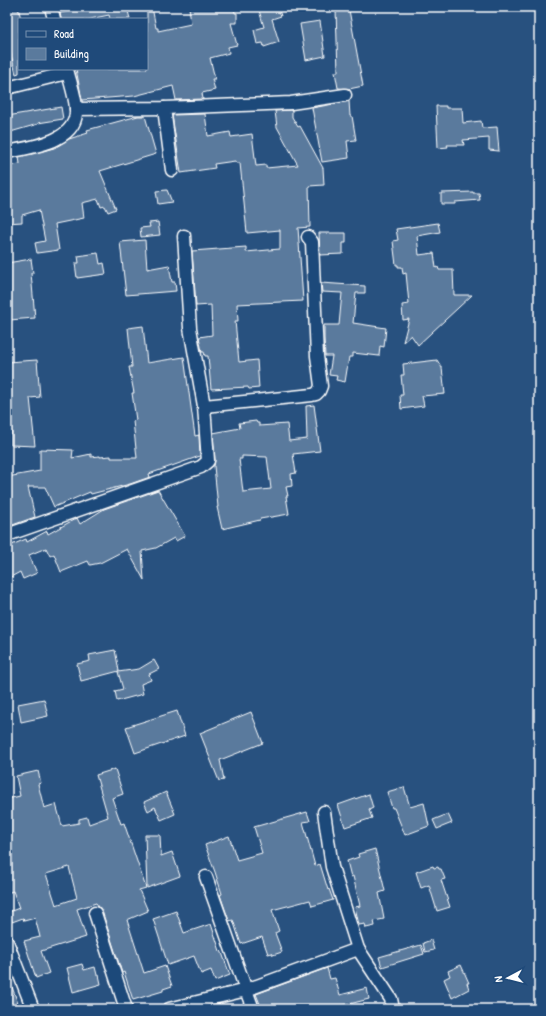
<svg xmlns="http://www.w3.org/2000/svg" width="546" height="1016" font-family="'Patrick Hand',sans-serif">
	<rect width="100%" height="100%" fill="#28517f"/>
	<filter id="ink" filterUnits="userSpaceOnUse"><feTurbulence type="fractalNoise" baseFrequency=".025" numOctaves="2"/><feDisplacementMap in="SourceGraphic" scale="8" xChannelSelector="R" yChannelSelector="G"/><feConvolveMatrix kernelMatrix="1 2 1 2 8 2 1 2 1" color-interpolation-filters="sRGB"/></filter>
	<g filter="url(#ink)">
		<!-- building -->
		<g fill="#5a7a9d" stroke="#fff" fill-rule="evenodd">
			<polygon points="7,7 18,7 21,19 19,19 19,73 16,74 7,39"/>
			<polygon points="88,7 127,7 130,19 110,19 109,15 90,19 61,19 60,13"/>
			<polygon points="147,7 152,7 156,28 158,28 158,31 191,24 189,7 234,7 235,13 237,13 237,23 231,23 237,45 228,47 229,53 210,58 215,79 212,79 215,90 202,93 203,99 176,100 173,86 134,96 82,100 76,69 147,69"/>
			<polygon points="258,7 278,7 281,16 272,19 279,42 264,47 263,43 257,44 254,30 264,27"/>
			<polygon points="336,10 349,10 363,86 349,89 338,88 335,72 338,72"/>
			<polygon points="320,21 325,56 306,60 300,24"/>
			<polygon points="349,101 350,116 352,116 356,140 347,141 349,158 322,162 312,108"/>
			<polygon points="436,106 446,106 446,108 462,108 463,123 481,121 482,128 497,127 499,151 489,150 489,138 463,140 464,145 447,145 448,147 438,148"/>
			<polygon points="61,107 63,119 38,123 38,124 7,133 7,116"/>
			<polygon points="292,110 292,117 298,127 300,126 323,168 324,185 309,186 310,227 298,228 303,301 237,304 238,321 235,321 239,362 257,360 259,388 249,389 248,387 211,389 208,356 205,356 204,352 202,352 199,337 212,335 211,305 196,306 192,251 246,247 246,252 280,249 280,230 247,233 240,163 236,163 235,161 214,164 215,168 181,173 172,115 205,114 208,136 230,132 231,137 252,134 256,166 266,165 266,168 298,165 277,127 275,111"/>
			<polygon points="138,116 145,116 156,154 100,171 116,209 108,212 105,206 101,207 98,199 82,203 84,218 55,224 59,250 37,253 35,243 45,241 39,210 22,215 22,222 7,223 7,166 20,164 19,157 54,148 69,139 88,133 87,130"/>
			<polygon points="167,190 172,202 158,204 156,191"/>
			<polygon points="473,192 473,193 479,193 480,200 455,202 455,204 441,204 441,193"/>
			<polygon points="158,222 160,235 141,237 140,228 150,227 149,223"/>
			<polygon points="438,223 440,232 417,236 419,255 434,253 436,268 438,267 439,270 453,270 454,295 472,295 418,345 411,335 403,342 409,319 403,320 402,305 409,304 406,273 403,274 402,267 398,267 398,265 396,265 393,241 398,240 396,229"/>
			<polygon points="319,233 346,233 346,243 343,243 343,254 320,255"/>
			<polygon points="145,240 147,269 169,265 172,282 175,282 176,291 126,295 120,242"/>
			<polygon points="98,253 100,264 104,263 106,274 77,278 75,263 79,263 78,256"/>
			<polygon points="31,259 33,273 31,273 35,318 9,320 7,306 7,263"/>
			<polygon points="321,283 365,286 365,293 356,293 353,323 386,328 384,347 380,346 379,356 353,353 353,357 349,357 345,382 336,380 337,376 329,375 332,356 325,356 324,338 324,325 339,325 342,293 322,292"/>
			<polygon points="143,326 147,363 184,357 195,436 199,435 200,456 149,474 150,477 130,484 91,494 90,492 54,507 45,487 28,487 35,517 7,527 7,477 40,471 40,449 73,450 72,458 91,454 91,457 100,456 100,457 111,456 111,458 137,458 133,421 136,420 132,393 134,393 129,367 132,367 128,328"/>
			<polygon points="37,360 40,397 30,398 35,446 11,445 11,431 9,432 8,425 7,425 7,362"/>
			<polygon points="437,360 442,368 445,394 422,396 424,406 401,409 400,395 403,395 401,375 404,375 403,364"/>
			<path d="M314,405L320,451L293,454L296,473L291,474L292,486L286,487L288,496H286L289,514L260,519V520L222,529L217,507H218L214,466L215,460L213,433L240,428L239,423L256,421L257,423H259V426L287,424L289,441L307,439L306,406ZM242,456L267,457L271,489L243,492L239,459H242Z"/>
			<polygon points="158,490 185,536 176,541 174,538 156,548 142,551 144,580 127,549 100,563 90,565 88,561 61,572 54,554 50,556 46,548 29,555 37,573 23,579 20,572 7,579 7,547 26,539 27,542 47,531 48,534 77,518 80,524 104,509"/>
			<polygon points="115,650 119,671 81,681 77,664 90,661 89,655"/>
			<polygon points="154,660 159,669 149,674 151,680 141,684 143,694 117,701 115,691 123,689 118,672 139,669"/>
			<polygon points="44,699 48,716 21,722 18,704"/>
			<polygon points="177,711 185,736 135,753 126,727"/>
			<polygon points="251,712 263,743 220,760 224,780 219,781 200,733"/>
			<path d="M115,769L123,794L112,798L121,824L124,823L146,888L139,890L148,911L127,920L144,973L165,966L172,986L163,989V991L133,1000L124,972L122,973L102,911L96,903L77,909L86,937L41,951L49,973L36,978L24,941L40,937L35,918L24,921L23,918L12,922L9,912L19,908L13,891L7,893V799L20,796L16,776L38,771L41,783L38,784L44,808L56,804L62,826L79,823V819L87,817L89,824L108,817L96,775ZM69,867L77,898L56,905L46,874Z"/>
			<polygon points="404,787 410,807 424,803 429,826 405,835 394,808 392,808 387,792"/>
			<polygon points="166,792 175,814 161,820 155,807 148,811 144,802"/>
			<polygon points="369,794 373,808 369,810 372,818 345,827 338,805"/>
			<polygon points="307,812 310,821 303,822 315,866 320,864 328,890 329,889 333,900 312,906 310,900 272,910 279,931 275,933 282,952 273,955 272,953 268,954 262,937 241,944 233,920 229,921 220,895 222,894 215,872 205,845 229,836 237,860 262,853 254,827"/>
			<polygon points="448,814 452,823 437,829 433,820"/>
			<polygon points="145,835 160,835 161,856 172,852 180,876 147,888"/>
			<polygon points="375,849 385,891 379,893 384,919 374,921 375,926 366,928 365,924 359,925 355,907 360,906 353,876 351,877 347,861 359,857 358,854"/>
			<polygon points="433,866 434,868 438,867 439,869 441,869 445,879 441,880 450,907 437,911 429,885 421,888 416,872"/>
			<polygon points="176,911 184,933 211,924 220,951 221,950 230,975 215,981 211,970 201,974 194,956 168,965 153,919"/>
			<polygon points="431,940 434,950 425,952 423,943"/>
			<polygon points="421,945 424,954 382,967 379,957"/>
			<polygon points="82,964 84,970 95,967 97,975 99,975 101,984 73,992 67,968"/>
			<polygon points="461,965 469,983 467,983 469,989 452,998 444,979 450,976 448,971"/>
			<polygon points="327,968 330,979 335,978 340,995 367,988 369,999 330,1009 262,1009 256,994"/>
			<polygon points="7,976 8,976 20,1009 7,1009"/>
		</g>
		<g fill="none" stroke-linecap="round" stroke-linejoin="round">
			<defs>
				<g id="street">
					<polyline points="51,7 54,19"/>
					<polyline points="7,88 67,73"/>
					<polyline points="164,108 172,170"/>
					<polyline points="76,109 164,108 291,103 345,95"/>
					<path d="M7,152C31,147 79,142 76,108C75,95 70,82 67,69"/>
					<polyline points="204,406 312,395 316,394 319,391 321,386 317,356 312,242 308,237"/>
					<polyline points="7,535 201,467 208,461 204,406 190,328 184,236"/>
					<polyline points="324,812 332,867 358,949 391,999 393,1009"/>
					<polyline points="206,877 246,990 358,949"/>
					<polyline points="95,913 126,1009"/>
					<polyline points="7,942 33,1009"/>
					<polyline points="169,1009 246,990 253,1009"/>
				</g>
			</defs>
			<!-- street casing -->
			<use href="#street" stroke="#fff" stroke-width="15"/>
			<!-- street -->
			<use href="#street" stroke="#1f4a7a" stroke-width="12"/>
		</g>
	</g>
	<!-- margin -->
	<rect width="546" height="1016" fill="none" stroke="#1f4a7a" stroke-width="24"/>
	<rect x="12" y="12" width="522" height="992" fill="none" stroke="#fff" stroke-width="1.5" filter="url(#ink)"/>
	<!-- legend -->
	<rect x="18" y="18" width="130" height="52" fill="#1f4a7a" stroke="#7992af"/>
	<rect x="26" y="31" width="20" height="6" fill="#1f4a7a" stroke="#7992af"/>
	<text x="54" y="38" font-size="12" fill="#ffffff">Road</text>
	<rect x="26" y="48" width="20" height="12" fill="#5a7a9d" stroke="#7992af"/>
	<text x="54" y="58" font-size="12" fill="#ffffff">Building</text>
	<!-- north arrow -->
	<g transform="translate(508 978) rotate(263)" stroke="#1f4a7a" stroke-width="3" paint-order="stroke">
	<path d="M0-3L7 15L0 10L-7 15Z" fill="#ffffff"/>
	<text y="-6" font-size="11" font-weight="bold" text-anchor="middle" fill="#ffffff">N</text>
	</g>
</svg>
